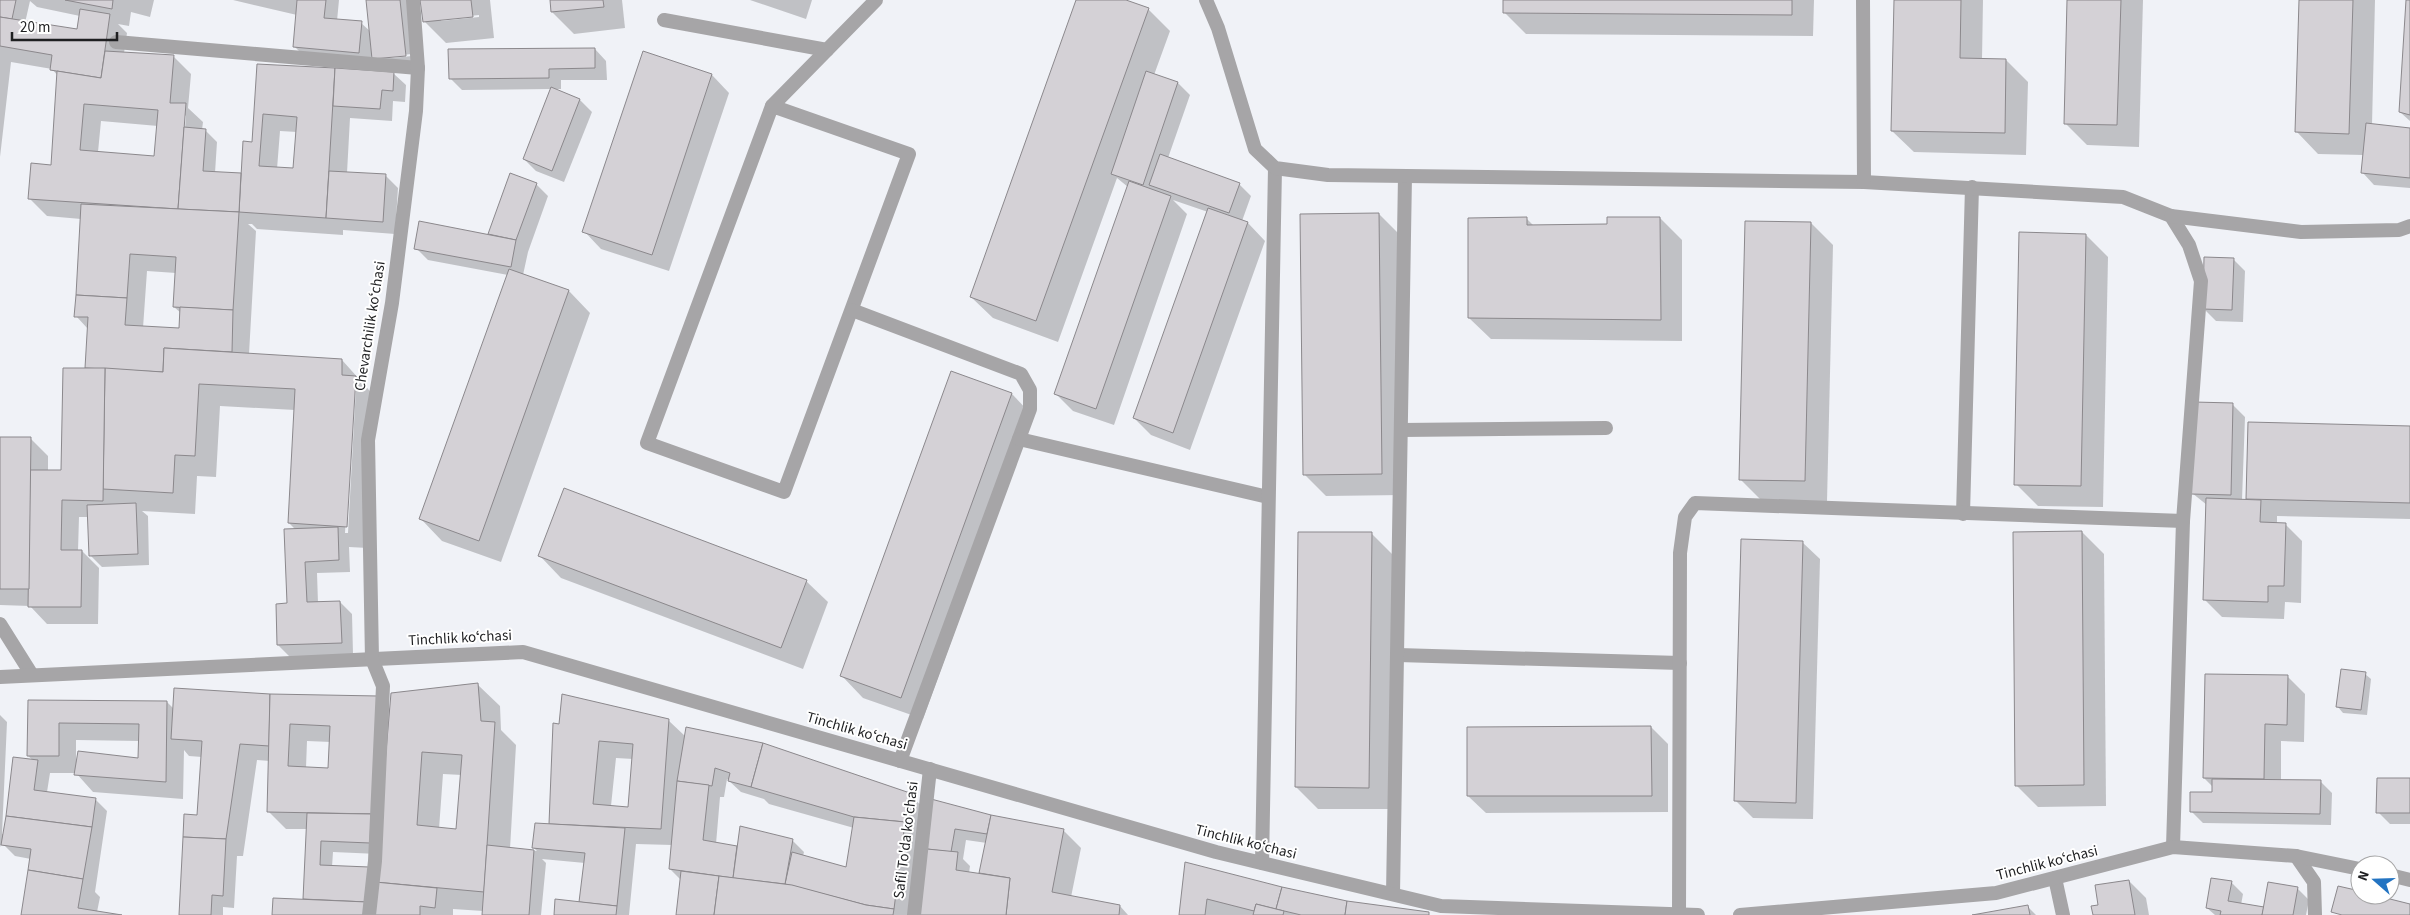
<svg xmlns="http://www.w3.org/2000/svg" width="2410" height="915" font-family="'Source Sans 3',sans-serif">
	<rect width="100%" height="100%" fill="#f0f2f7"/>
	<!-- shadow -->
	<g fill="#0003" fill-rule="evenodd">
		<path d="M0,0H154L150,17L131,12L129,26L118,24L127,33L124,53L173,56L191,74L188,108L203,122L202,130H205L217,142L215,173L242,174L253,143L259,65L394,74L406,85L405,102L393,101L392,121L350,118L347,173L386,176L398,188L395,234L343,230V235L257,229L252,224H248L256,231L249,354L342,360L377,399L368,548L349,547L350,572L317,573L318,603L340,602L352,614L353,654L290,657L278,645L288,605L296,530L289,523L295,410L220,406L216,477L197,476L195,514L142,511L148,516L149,565L102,567L90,555L89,517H79L78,551H82L99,568L98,624H47L30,606L0,605V438L31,439L48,456V471L63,472L86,369L88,329L76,316L81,219L47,216L30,199L52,166L58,76L52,69L11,62L0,157ZM30,1L37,7L80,16L78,31L25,23ZM184,114L186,116L185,129H183ZM101,121L158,126L155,157L98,152ZM280,131L297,132L294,170L277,169ZM147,271L176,273L174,307L181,313L180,330L143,328ZM354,385L356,388L348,533H345Z"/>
		<path d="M233,0H339L337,21L361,23L371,32L368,0H411L417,67L385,70L371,56L370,64L306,58L294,46L297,15ZM412,54V56L382,59V57Z"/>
		<path d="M422,0H490L494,38L446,43L424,21ZM479,15V17L441,21V19Z"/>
		<polygon points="551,0 622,0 625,28 574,34 552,12"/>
		<polygon points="750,0 812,0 806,19"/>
		<polygon points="1077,0 1122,0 1148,9 1170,31 1154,75 1178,83 1190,95 1168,158 1239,184 1251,196 1242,221 1248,223 1265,241 1190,450 1151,435 1134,418 1208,212 1173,200 1187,214 1114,425 1073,411 1056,394 1128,187 1117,178 1058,342 993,318 971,297"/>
		<polygon points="1504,0 1814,0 1813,36 1526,34 1504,12"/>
		<polygon points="1895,0 1983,0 1982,60 2006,60 2028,82 2026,155 1914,152 1892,131"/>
		<polygon points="2068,0 2143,0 2139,147 2087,145 2065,123"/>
		<polygon points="2301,0 2375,0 2372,125 2410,129 2410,188 2374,185 2363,173 2364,155 2318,154 2297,132"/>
		<polygon points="2408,0 2410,0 2410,121 2400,112"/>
		<polygon points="595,49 606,61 607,80 561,80 561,89 553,89 580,100 592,112 564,182 536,171 524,159 551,89 462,90 450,78"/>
		<polygon points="644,53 712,75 729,93 669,271 601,249 584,231"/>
		<polygon points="511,175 536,184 548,196 528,252 523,275 569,291 590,313 501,562 442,541 421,519 508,275 428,260 416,248 489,236"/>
		<polygon points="1379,214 1401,236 1403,495 1326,496 1304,474"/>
		<polygon points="1660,218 1682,240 1682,341 1491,339 1469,318 1527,219 1534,226 1608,226"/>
		<polygon points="1811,223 1833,245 1827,502 1762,501 1740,479"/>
		<polygon points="2086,235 2108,257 2103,507 2038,506 2016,484"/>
		<polygon points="2233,259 2245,271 2243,322 2216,321 2204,309"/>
		<polygon points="952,373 1012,394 1033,416 923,719 863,698 842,676"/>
		<polygon points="2233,405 2245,417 2242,500 2247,501 2249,423 2410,427 2410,519 2277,516 2277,524 2285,524 2302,541 2301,603 2285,602 2284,619 2222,617 2205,600 2207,505 2192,493"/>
		<polygon points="2082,532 2104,554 2106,806 2038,807 2016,785"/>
		<polygon points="1371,533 1393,555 1390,809 1318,809 1296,787"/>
		<polygon points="1802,542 1820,559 1813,819 1753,818 1736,801"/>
		<polygon points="540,556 806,581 828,602 803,669 561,578"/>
		<polygon points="2365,674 2371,679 2367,715 2343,713 2338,707"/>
		<polygon points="2288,677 2305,694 2304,742 2281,741 2281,781 2320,781 2332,793 2331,825 2203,823 2191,811 2213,794 2213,787 2204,778"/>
		<path d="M478,685L500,706L501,730L516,745L510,849L537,851L533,847L550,825L555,725L668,720L686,737L909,794L927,811L912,915H677L681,880L670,869L672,845L636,844L629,915H555L580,903L585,863L542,859L546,863L541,915H483V911L453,909V915H273L306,901L304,899L308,829H286L268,811L270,761L257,760L243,856H237L234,908L223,907V915H180L198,816L202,757L189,756L184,750L183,799L93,792L76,773H50L47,792L95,799L107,811L95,892L100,897L97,912L115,915H22L31,859L15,856L2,843L0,847V715L7,722L2,834H4L34,761L28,756L29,701L167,702L174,709L269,695L378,697L391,710ZM76,740L140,741V760L76,761ZM307,741L331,742L329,769L306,768ZM616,758L633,759L629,808L611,806ZM443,774L462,775L457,830L439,829ZM727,779L741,792L764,799L769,804L854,828L847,868L803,856L804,852L792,840L738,847L716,844L720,797H724ZM333,852L378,854L368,868L332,867Z"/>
		<polygon points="1651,727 1668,744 1668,812 1486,813 1468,796"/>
		<polygon points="2410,779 2410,824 2390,824 2378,812"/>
		<path d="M932,801L991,816L1063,830L1081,848L1071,897L1120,906L1128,915H920ZM966,840L987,843L981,873L983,875L969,873L970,866L963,859Z"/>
		<polygon points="1186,864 1346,903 1430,915 1180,915"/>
		<polygon points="2129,881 2146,898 2149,915 2094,915"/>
		<polygon points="2231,882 2243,894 2241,905 2265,909 2297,888 2309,900 2306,915 2215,915 2207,908"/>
		<polygon points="2027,906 2036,915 1979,915"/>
	</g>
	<!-- building -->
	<g fill="#d4d1d6" stroke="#8b888c" fill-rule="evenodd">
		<polygon points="0,0 16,0 12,19 0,17"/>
		<polygon points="65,0 113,0 112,9"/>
		<polygon points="297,0 326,0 324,18 362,21 359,53 293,47"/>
		<polygon points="366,0 400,0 406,56 372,59"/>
		<polygon points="420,0 471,0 473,17 423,22"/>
		<polygon points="550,0 603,0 604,7 551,12"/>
		<polygon points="1076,0 1126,0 1149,8 1036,321 970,297"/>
		<polygon points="1503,0 1792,0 1792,15 1503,13"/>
		<polygon points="1894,0 1961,0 1960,58 2006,59 2005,133 1891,131"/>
		<polygon points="2067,0 2121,0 2117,125 2064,124"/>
		<polygon points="2299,0 2353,0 2349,134 2295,132"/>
		<polygon points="2406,0 2410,0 2410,115 2399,112"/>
		<polygon points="80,9 110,14 101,78 50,70 52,55 0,46 0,17 77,29"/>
		<polygon points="595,48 595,68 549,69 549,78 449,79 448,49"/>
		<path d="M105,51L174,55L170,103H186L178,209L28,199L31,163L51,165L57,71L101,78ZM84,104L158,110L154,156L80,150Z"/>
		<polygon points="643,51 712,74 652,255 582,232"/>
		<path d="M257,64L335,68L326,218L239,212L243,141L252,142ZM263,114L297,117L293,168L259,166Z"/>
		<polygon points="335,68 394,72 393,91 382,90 380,109 333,106"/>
		<polygon points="1146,71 1178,82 1143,185 1111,174"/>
		<polygon points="551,87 580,99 552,171 523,159"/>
		<polygon points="2366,123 2410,128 2410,178 2361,173"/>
		<polygon points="184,127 206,129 203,171 241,173 239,212 178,209"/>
		<polygon points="1160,154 1240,183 1229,213 1149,185"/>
		<polygon points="329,171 386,174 383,222 326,218"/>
		<polygon points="510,173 537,183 516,240 488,234"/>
		<polygon points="1129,181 1171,196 1096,409 1054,394"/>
		<polygon points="81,204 239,212 233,310 173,307 176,257 130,254 127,298 76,295"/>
		<polygon points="1208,208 1248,222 1173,433 1133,418"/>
		<polygon points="1379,213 1382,474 1303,475 1300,214"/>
		<polygon points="1527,217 1527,225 1607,224 1607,217 1660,217 1661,320 1468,318 1468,218"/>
		<polygon points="419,221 516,240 511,267 414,249"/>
		<polygon points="1745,221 1811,222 1805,481 1739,480"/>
		<polygon points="2019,232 2086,234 2081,486 2014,485"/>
		<polygon points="2204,257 2234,258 2232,310 2203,309"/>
		<polygon points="509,269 569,290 479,541 419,519"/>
		<polygon points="76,295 127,298 125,325 179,328 180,307 233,310 232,352 164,348 163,372 85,368 88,317 74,317"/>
		<polygon points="164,348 342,359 342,375 356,376 347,527 288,523 295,389 199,384 195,456 175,455 173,493 103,489 105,368 163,372"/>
		<polygon points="63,368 105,368 103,501 62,500 61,550 82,550 81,607 28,607 30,470 61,470"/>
		<polygon points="951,371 1012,393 901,698 840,676"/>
		<polygon points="2194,402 2233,403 2231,495 2191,494"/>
		<polygon points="2248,422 2410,426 2410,503 2246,499"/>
		<polygon points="0,437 31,437 29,589 0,589"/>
		<polygon points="564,488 807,580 781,648 538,556"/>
		<polygon points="2206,498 2261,500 2260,522 2286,523 2284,586 2268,586 2268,602 2203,600"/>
		<polygon points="136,503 138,554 89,556 87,505"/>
		<polygon points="338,527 339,560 305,562 307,602 340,601 342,643 277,645 276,604 287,603 284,529"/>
		<polygon points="2082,531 2084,785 2015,786 2013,532"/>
		<polygon points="1298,532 1372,532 1369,788 1295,787"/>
		<polygon points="1741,539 1803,541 1796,803 1734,801"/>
		<polygon points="2341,669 2366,672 2361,710 2336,707"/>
		<polygon points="2205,674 2288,675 2287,725 2265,724 2264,779 2203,778"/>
		<path d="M478,683L481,721L495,722L484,892L375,882L391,693ZM422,752L462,755L456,829L417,825Z"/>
		<polygon points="174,688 270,694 269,746 240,744 226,839 183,837 184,814 197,815 202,741 171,739"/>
		<path d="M270,694L378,696L376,814L267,812ZM290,724L330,726L328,768L288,766Z"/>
		<path d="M562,694L669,719L661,829L549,824L553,723L559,724ZM599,741L633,744L628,807L593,804Z"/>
		<polygon points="28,700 167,701 166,782 74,775 78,751 138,758 139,724 59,723 59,756 27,756"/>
		<polygon points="1651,726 1652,796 1467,796 1467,727"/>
		<polygon points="686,727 763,743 751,787 728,781 730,773 715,768 712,786 677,781"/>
		<polygon points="763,743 910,793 905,822 854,817 751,787"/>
		<polygon points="13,757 38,760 34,790 96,798 92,827 6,816"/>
		<polygon points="2377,778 2410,778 2410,813 2376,813"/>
		<polygon points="2212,779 2321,780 2320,814 2190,812 2190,792 2212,792"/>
		<polygon points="677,781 709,785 703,840 737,846 733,878 669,869"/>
		<polygon points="931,799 991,815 987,834 955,829 951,852 927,849"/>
		<polygon points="307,813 371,814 370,843 321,841 320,865 369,867 367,902 303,899"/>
		<polygon points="991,815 1064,829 1052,892 1120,905 1119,915 1006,915 1010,878 979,873"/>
		<polygon points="6,816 92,827 83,879 28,870 31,849 1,845"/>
		<polygon points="854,817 905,822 894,909 866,905 785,884 792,852 846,867"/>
		<polygon points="535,823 625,828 617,906 579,902 585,853 532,848"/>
		<polygon points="740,826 793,839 785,884 733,878"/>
		<polygon points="183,837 226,839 223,896 212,895 211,915 179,915"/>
		<polygon points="487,845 534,850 529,915 482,915"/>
		<polygon points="927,849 958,852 956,870 1010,878 1006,915 919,915"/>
		<polygon points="1185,862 1282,887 1276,909 1256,904 1254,911 1207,899 1205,915 1179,915"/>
		<polygon points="28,870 83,879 78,908 122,915 21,915"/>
		<polygon points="681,871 719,876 714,915 676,915"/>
		<polygon points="719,876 792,885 866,905 894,909 893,915 714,915"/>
		<polygon points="2211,878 2232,881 2228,901 2264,907 2262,915 2220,915 2221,911 2206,908"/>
		<polygon points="2129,880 2135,915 2093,915 2091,906 2098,905 2095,885"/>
		<polygon points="375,882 437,888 435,908 420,906 420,915 372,915"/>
		<polygon points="2268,882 2298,887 2293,915 2262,915"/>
		<polygon points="2338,886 2360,891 2360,895 2374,895 2410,904 2410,915 2342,915 2331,912"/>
		<polygon points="1282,887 1347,901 1345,915 1301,915 1276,909"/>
		<polygon points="273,898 367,902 366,915 272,915"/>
		<polygon points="555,899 617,906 616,915 554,915"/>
		<polygon points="1347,901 1429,912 1429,915 1345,915"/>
		<polygon points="1256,904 1284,911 1283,915 1253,915"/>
		<polygon points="2028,905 2030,915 1972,915"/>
	</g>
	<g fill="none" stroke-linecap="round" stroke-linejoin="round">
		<!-- service -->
		<g stroke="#a6a5a7" stroke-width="14">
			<polyline points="664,20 827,50"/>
			<polygon points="772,106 909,154 784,492 647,443"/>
			<polyline points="772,106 876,0"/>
			<polyline points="852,310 1021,374 1030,390 1030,409 900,761"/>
			<polyline points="1401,430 1606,428"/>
			<polyline points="1019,439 1268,497"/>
			<polyline points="1963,514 1972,187"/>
			<polyline points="0,624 32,675"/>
			<polyline points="1398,655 1680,663"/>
			<polyline points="2296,856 2314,882 2315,915"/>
			<polyline points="1262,863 1275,168"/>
			<polyline points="1393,894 1405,176"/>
			<polyline points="1679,914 1680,553 1685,517 1695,503 2183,521"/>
		</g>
		<!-- minor -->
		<g stroke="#a6a5a7" stroke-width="14">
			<polyline points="1206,0 1218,28 1255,149 1275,168 1328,175 1864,182 2123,197 2171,216 2189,245 2201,281 2183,521 2173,847"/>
			<polyline points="1863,0 1864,182"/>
			<polyline points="116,42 418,68"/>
			<polyline points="2171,216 2301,232 2399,230 2410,226"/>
			<polyline points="0,677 523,652 1216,852 1441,906 1698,915"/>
			<polyline points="2390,875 2410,880"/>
			<polyline points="2055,878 2063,915"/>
			<polyline points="369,915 375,861 383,686 372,659 368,440 392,303 416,111 418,68 413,0"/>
			<polyline points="914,915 930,769"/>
			<polyline points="1740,915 1996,893 2173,847 2296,856 2360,869"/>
		</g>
	</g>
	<g text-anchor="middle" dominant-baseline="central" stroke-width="4" stroke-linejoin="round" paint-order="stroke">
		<!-- street labels -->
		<g font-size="15" fill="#1e1f21" stroke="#fff">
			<text transform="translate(370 326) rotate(-81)">Chevarchilik koʻchasi</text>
			<text transform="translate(460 638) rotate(-3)">Tinchlik koʻchasi</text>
			<text transform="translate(857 731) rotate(16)">Tinchlik koʻchasi</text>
			<text transform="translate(906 840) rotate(-83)">Safil To'da ko'chasi</text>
			<text transform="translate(1246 842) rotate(14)">Tinchlik koʻchasi</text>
			<text transform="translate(2047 863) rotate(-14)">Tinchlik koʻchasi</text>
		</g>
	</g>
	<!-- north arrow -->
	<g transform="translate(2375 880) rotate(290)"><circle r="24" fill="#ffffff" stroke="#a5a5a6"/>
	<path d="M0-4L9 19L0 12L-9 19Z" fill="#2374c2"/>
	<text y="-8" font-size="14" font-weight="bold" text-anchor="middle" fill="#1e1f21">N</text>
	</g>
	<!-- scale -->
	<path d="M12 32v8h105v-8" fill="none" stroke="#1e1f21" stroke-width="2.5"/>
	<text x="20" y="32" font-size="15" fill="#1e1f21" stroke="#ffffff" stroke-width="4" paint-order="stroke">20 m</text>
</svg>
